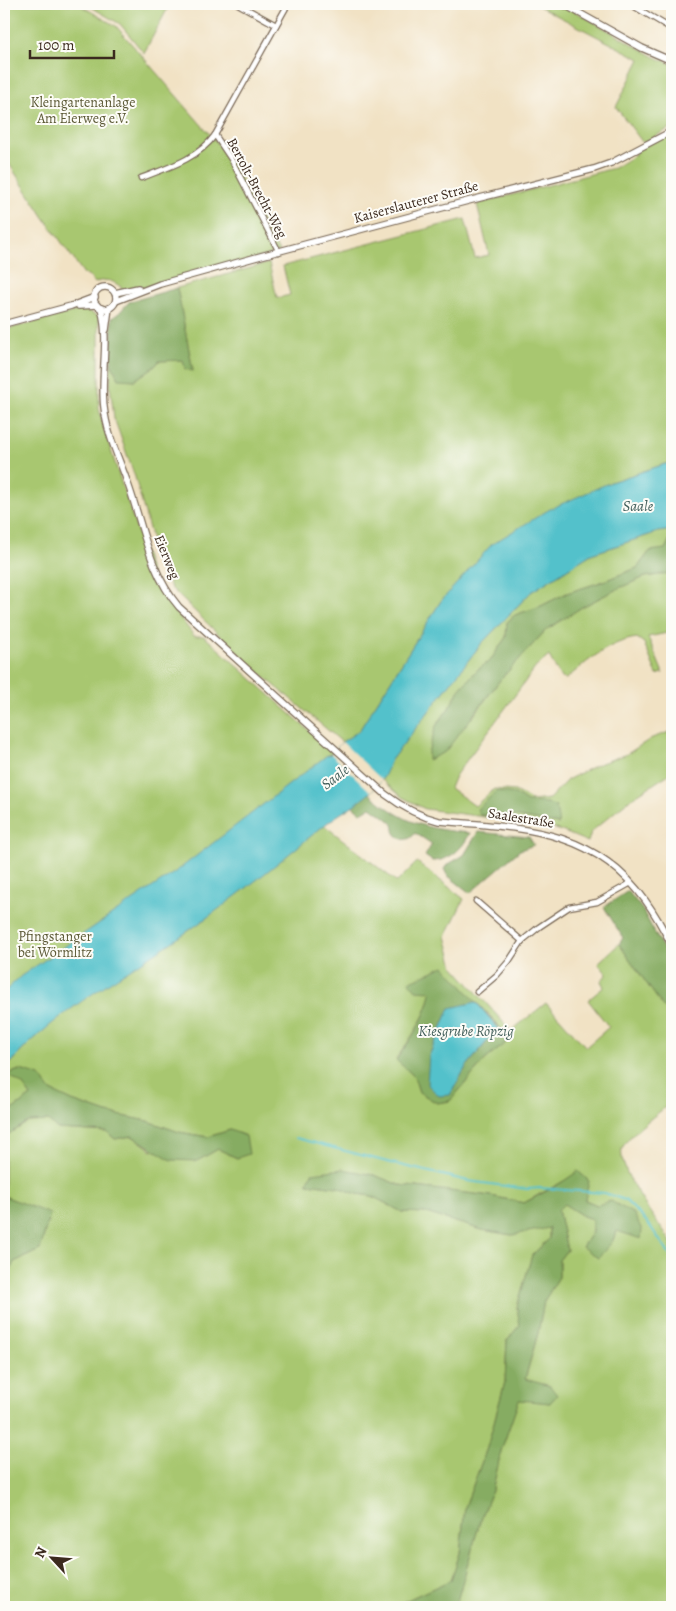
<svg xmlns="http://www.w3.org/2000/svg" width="676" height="1611" font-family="Alegreya,serif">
	<rect width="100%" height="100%" fill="#fdfcf7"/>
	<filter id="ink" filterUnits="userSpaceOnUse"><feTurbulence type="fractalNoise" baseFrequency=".02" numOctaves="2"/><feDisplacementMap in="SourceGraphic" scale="10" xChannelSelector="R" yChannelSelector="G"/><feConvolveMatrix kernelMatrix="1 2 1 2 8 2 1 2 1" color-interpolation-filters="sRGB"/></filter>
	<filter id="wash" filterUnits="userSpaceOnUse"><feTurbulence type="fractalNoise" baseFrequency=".0096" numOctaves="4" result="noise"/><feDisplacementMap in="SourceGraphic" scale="20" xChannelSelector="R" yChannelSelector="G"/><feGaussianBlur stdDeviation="1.12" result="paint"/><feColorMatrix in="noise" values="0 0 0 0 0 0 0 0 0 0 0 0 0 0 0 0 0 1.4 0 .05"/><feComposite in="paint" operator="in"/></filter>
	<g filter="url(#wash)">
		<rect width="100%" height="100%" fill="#f1e2c4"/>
		<!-- green -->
		<g fill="#a8c76f" stroke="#727846" fill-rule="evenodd">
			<path d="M4,4H78L116,26L231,159L279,252L160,284L122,292L121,287C112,280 105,278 95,283L88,275L84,274L43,216L4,156Z"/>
			<polygon points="86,4 170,4 144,53 120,24"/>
			<polygon points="535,4 562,4 655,57 672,64 672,127 643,143 616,107 640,59"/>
			<polygon points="672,134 672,463 665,464 611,482 441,601 359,731 342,742 249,664 171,588 154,547 135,477 114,418 110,385 111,363 119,378 135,380 155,366 159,361 183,360 193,371 177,288 269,263 277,298 290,295 283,266 465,219 475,258 489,255 477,204 614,168 635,155 637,149"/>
			<polygon points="84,309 99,317 99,408 103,426 152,577 161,592 194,636 204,636 333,752 326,756 4,1053 4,330"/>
			<path d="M672,530V535L665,550L650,551L637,568L601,582L567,593L541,606L515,615L507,622L506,637L490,661L477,670L459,690L449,708L436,726L472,718L500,680L546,630L582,607L617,589L645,577L672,573V632L648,637L663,673L657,675L644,643L637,638C608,642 588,661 566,679L561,678L549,656L536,667L455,776L450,788L475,806L494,789L515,791L533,801L549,799L567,780L596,765L627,754L652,738L672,731V772L629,800L591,832L588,842L559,830L537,824L425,809L402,797L382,780L391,760L481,644L531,592L591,554L658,532ZM515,794L558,824L506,815H480Z"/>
			<path d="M324,825L397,882L417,862L464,899L446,936L454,967L511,1031L546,1003L586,1047L609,1027L588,1000L604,987L601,981L607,974L598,963L619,944L664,1008L672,1015V1102C661,1111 626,1136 622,1149C617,1170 659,1225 672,1243V1603L668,1607H438L457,1601L479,1525L493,1488L501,1451L519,1399L550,1403V1386L525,1380L538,1333L544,1301L559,1277V1260L567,1250L558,1210L564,1204L583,1216L592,1219V1232L582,1247L612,1242L617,1231L597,1205L585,1200L578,1172C561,1184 542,1192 524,1203L491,1196L399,1185L374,1175L307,1183L338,1187L357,1194L372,1196L402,1212L426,1213L482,1230L512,1235L549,1227V1239L532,1255L517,1307L520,1325L507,1340L505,1382L487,1448L465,1507L460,1553L451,1580L392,1607H4V1285L14,1262L40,1250L19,1202L4,1196V1140L6,1136L28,1122L48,1121L58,1129L107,1132L115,1139L132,1136L152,1150L197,1161L218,1149L237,1158L230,1130L208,1137L179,1132L148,1121L107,1113L72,1101L51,1091L40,1076L20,1070L8,1074L23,1085L31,1096L12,1110L4,1113V1070C29,1041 58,1017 89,994C115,976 144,961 170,943C224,907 274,866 324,825ZM431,991L488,1013L507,1036V1042L485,1060L450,1101L437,1103L419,1092L414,1076L396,1059C409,1041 430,1012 431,991Z"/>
		</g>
		<!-- forest -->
		<g fill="#86ac62" stroke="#606b40" fill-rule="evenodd">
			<polygon points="177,288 193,371 185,369 183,360 159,361 155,366 135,380 119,379 111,363 112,318 119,313 129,302"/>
			<polygon points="672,535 672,573 645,577 617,589 582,607 546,630 500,680 445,752 428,760 428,752 436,726 449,708 459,690 477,670 490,661 506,637 507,622 515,615 541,606 567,593 601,582 637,568 650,551 665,549"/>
			<polygon points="497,791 515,794 527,802 547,803 556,807 559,824 506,815 480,815 477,809"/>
			<path d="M369,793C403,823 425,829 470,833C463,848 450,861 432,861L425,856L432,844L415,833C410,841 401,842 395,833C393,829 395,826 391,822C385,817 378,812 371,807L361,813L352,805Z"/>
			<polygon points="478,832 529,837 534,845 520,850 470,893 447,875 444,869 447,865 464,855"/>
			<polygon points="628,891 642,909 672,965 672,1015 664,1008 619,944 623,938 604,907"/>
			<path d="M444,966L507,1036V1042L485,1060L450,1101L437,1103L419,1092L414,1076L396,1060C409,1042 430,1012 431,991L416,990L409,982ZM450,1008L486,1043L466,1067L450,1095L429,1056Z"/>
			<polygon points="20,1070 40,1076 51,1091 72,1101 107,1113 148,1121 179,1132 208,1137 230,1130 246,1136 249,1154 237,1158 218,1149 197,1161 171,1160 132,1136 115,1139 107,1132 58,1129 48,1121 28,1122 6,1136 4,1140 4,1113 12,1110 31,1096 23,1085 7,1074"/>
			<path d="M343,1169L374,1175L399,1185L491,1196L524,1203C543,1193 561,1184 578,1171L589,1181L585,1200L597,1205L611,1201L634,1214L642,1230L641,1239L617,1231L612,1242L598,1258L582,1247L592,1232V1219L583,1216L564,1204L558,1210L567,1250L559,1260V1277L544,1301L538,1333L525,1379L550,1386L557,1395L550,1403L519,1400L501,1451L493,1488L479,1525L457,1601L438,1607H392L451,1580L460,1553L465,1507L487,1448L505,1382L507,1340L520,1325L517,1307L532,1255L549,1239V1228L512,1235L482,1230L426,1213L402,1212L372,1196L357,1194L338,1187L307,1183L312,1173Z"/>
			<polygon points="4,1196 50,1214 40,1250 14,1262 4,1285"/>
		</g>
		<!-- water -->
		<g fill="#53c1cb" stroke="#477674">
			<path d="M672,463V530L658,532L591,554L531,592L481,644L391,760C388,767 386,775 381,781C366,801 341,811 322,827C272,868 222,909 169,944C110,983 50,1016 4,1070V992L21,976L178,870L326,756L331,754L342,742L359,731L441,601L492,544L550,509L611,482L665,464Z"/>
			<polygon points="476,1002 498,1028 466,1067 450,1095 439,1096 427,1084 429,1056 450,1008"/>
		</g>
		<!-- pier -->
		<polygon fill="#f1e2c4" points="342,742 382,780 371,792 331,754"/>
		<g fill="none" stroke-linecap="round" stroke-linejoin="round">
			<!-- stream -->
			<polyline stroke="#53c1cb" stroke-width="2" points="296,1138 391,1163 468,1181 527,1189 540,1188 604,1193 625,1200 648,1223 672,1258"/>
		</g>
	</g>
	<g filter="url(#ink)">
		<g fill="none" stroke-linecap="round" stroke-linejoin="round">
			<defs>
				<g id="minor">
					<polyline points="238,4 276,25"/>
					<polyline points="630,4 672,29"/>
					<polyline points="215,135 231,159 279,252"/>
					<path d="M141,178C167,168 198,159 215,135L288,4"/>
					<polyline points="476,901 522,941"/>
					<polyline points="477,992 497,975 509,961 522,941 539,927 569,907 597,902 631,883"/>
				</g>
				<g id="tertiary">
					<polyline points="563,4 642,48 672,61"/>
					<circle cx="105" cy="298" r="11"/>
					<polyline points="115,293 138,288"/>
					<polyline points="116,301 160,284 257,257 464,202 594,169 611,163 672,131"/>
					<polyline points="79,306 97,305"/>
					<path d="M101,308C110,339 100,375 104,407C107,435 119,458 128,484C143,526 149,572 179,607L385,794C402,807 418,816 439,821C519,828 593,827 645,900C656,915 664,930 672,946"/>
					<polyline points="4,324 71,306 95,297"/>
					<polyline points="106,330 109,308"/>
				</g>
			</defs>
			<!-- minor casing -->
			<use href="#minor" stroke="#7b6a58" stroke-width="7"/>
			<!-- tertiary casing -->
			<use href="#tertiary" stroke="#7b6a58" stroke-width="8"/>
			<!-- minor -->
			<use href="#minor" stroke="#fff" stroke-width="4.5"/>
			<!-- tertiary -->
			<use href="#tertiary" stroke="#fff" stroke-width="5.5"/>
		</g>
	</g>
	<g text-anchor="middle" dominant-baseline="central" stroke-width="4" stroke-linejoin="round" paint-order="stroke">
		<!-- park labels -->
		<g font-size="14" fill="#5c5936" stroke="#fdfcf7">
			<text x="83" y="102">Kleingartenanlage<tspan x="83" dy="16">Am Eierweg e.V.</tspan></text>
			<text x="55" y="936">Pfingstanger<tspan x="55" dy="16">bei Wörmlitz</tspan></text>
		</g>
		<!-- street labels -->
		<g font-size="14" fill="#3b2a1e" stroke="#fdfcf7">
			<text transform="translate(257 188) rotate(62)">Bertolt-Brecht-Weg</text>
			<text transform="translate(416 202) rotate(-15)">Kaiserslauterer Straße</text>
			<text transform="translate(167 557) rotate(68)">Eierweg</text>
			<text transform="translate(521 818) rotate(9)">Saalestraße</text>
		</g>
		<!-- water labels -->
		<g font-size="15" font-style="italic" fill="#435f5b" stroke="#fdfcf7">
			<text x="638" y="506">Saale</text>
			<text transform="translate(335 777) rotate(-37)">Saale</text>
			<text x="466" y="1031">Kiesgrube Röpzig</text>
		</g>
	</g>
	<!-- margin -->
	<rect width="676" height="1611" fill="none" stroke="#fdfcf7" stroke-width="20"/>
	<!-- north arrow -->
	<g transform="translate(52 1558) rotate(296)" stroke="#fdfcf7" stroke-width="4" paint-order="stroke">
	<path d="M0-4L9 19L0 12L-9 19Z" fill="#3b2a1e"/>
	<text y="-8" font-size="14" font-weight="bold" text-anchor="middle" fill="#3b2a1e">N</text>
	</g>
	<!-- scale -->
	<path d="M30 50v8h84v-8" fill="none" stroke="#3b2a1e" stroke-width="2.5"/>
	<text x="38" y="50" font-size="15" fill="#3b2a1e" stroke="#fdfcf7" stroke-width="4" paint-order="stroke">100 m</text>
</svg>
